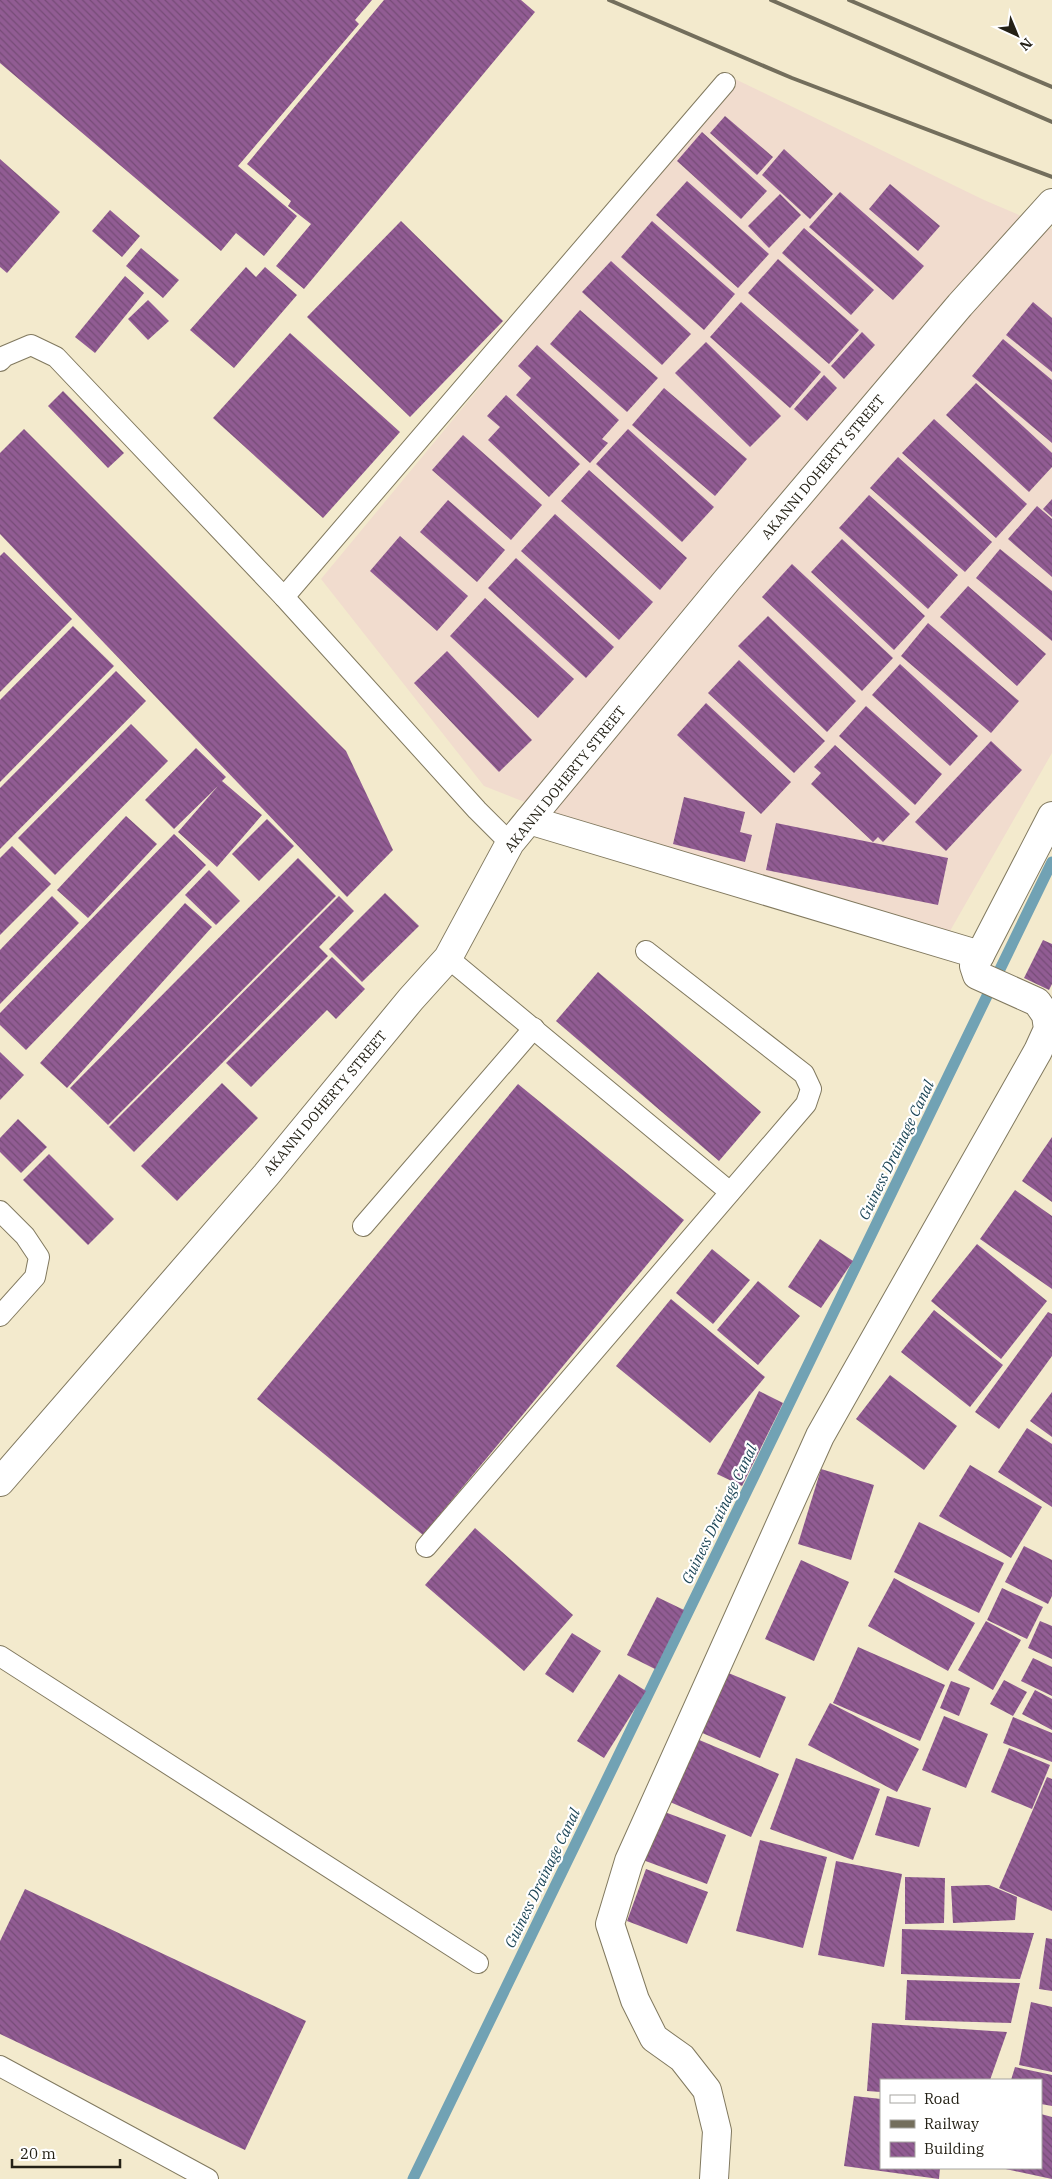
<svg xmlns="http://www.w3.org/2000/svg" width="1052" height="2179" font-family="'IBM Plex Serif',serif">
	<defs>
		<pattern id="building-back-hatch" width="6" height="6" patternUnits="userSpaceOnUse" patternTransform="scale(1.25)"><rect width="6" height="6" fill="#915c93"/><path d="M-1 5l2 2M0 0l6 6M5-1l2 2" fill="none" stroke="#764c77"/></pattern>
	</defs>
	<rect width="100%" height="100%" fill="#f3eacd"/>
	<!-- commercial -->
	<polygon fill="#f1dcce" points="735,79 984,200 1052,229 1052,753 950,931 550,812 484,786 321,579"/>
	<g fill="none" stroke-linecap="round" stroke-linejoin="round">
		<!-- stream -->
		<polyline stroke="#71a2b4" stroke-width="11" points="413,2179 1052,862"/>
	</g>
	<!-- building -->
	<g fill="url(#building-back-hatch)">
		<polygon points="0,0 372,0 355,20 359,24 238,166 297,216 264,256 236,233 221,251 0,63"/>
		<polygon points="384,0 521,0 535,12 304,289 276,266 311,224 288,206 291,201 247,164"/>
		<polygon points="725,116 773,157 757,175 710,133"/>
		<polygon points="702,132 767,191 741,219 677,161"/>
		<polygon points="784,149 833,194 810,219 762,175"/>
		<polygon points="0,159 60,212 7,273 0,267"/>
		<polygon points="687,181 769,254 738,288 656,215"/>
		<polygon points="890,184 940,226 918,251 869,209"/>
		<polygon points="840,192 924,266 893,300 809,227"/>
		<polygon points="780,194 801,215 769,248 748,226"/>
		<polygon points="110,210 140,236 122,257 92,231"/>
		<polygon points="401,221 503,321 410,417 307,317"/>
		<polygon points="652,221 735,294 704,330 621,257"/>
		<polygon points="804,228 874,290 851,315 782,253"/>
		<polygon points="141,248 179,280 163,298 126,266"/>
		<polygon points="778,259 859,330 829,364 748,293"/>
		<polygon points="611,261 691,334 662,365 582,292"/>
		<polygon points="246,267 256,277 265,267 297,295 234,368 190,330"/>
		<polygon points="125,276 144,293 95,353 75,337"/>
		<polygon points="148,300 169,321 148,340 128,319"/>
		<polygon points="741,302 821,372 790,408 710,337"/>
		<polygon points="1033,302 1052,318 1052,372 1006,335"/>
		<polygon points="580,310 658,378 627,412 550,344"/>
		<polygon points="862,332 875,345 844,379 831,366"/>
		<polygon points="290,333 400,432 323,518 213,418"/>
		<polygon points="1003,339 1052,380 1052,443 972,376"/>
		<polygon points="706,342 781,416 750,447 675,373"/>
		<polygon points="537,345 619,420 602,439 608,443 590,463 516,395 531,378 518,366"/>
		<polygon points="824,375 837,388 807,421 794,409"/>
		<polygon points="976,383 1052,453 1052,467 1029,492 946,415"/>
		<polygon points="664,388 747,459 715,496 632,425"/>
		<polygon points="63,391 124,453 108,468 48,406"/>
		<polygon points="506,395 580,464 549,497 488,440 500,427 487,416"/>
		<polygon points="934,419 1027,504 996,538 902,453"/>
		<polygon points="24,429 346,751 393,850 347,897 0,534 0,453"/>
		<polygon points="628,429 714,507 682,542 596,464"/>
		<polygon points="463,435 542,505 511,540 432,470"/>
		<polygon points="898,457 992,542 965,572 870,488"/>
		<polygon points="589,470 687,558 660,590 561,501"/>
		<polygon points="869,495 958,575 928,609 839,528"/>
		<polygon points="1052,499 1052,517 1043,509"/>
		<polygon points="448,500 505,550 477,582 420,532"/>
		<polygon points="1037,506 1052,519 1052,577 1008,539"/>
		<polygon points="555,514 653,602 619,640 521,551"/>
		<polygon points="400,536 468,596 437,631 370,571"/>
		<polygon points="842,539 925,616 894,650 811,572"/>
		<polygon points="1000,549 1052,591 1052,641 976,578"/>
		<polygon points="4,552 72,619 0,692 0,556"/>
		<polygon points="516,558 614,647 586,678 488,588"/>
		<polygon points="792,564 893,658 862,691 762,597"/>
		<polygon points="968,586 1046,654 1017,686 940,617"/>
		<polygon points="485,598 574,679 538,718 450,636"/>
		<polygon points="768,616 856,701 827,732 738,646"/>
		<polygon points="928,623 1019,701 991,733 901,656"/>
		<polygon points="73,626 114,666 0,782 0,700"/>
		<polygon points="447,651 532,740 499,772 414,683"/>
		<polygon points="739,660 825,741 794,773 708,693"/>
		<polygon points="900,664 978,736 950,766 872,695"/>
		<polygon points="116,671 146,701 0,849 0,788"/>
		<polygon points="706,703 791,782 761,814 677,735"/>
		<polygon points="866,706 942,774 915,805 839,736"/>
		<polygon points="131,724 168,761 55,875 18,838"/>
		<polygon points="991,741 1022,770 946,851 915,822"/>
		<polygon points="835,745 910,814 883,842 878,837 873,842 811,784 821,773 814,767"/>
		<polygon points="196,748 226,777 222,781 262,815 217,867 178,832 218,786 174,829 145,800"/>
		<polygon points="684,797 745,812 740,832 752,835 745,862 673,844"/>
		<polygon points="126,816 157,844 88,918 57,890"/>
		<polygon points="267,819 294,846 259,881 232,854"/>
		<polygon points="776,823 948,858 938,905 766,870"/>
		<polygon points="174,834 206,865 26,1050 0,1025 0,1013"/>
		<polygon points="12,846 51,884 0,935 0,858"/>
		<polygon points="298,858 336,896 108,1125 70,1088"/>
		<polygon points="209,870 240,901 216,925 185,895"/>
		<polygon points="385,893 419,926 362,982 329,949"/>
		<polygon points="52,896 79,923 0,1004 0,950"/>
		<polygon points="339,896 354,911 319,947 328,956 134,1152 109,1127"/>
		<polygon points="185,903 212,927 67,1088 40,1063"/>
		<polygon points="1043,940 1052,944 1052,984 1049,990 1024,978"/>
		<polygon points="332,957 365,989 336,1019 327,1010 251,1087 226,1063"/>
		<polygon points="598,972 761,1112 719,1161 556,1021"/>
		<polygon points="0,1052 24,1075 0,1100"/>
		<polygon points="222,1083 258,1118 177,1201 141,1166"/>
		<polygon points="518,1084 684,1220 423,1535 257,1399"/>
		<polygon points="18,1119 47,1147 21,1173 0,1152 0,1138"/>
		<polygon points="1052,1137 1052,1202 1022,1181"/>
		<polygon points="49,1154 114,1219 88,1245 23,1180"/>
		<polygon points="1015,1190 1052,1216 1052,1289 980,1239"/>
		<polygon points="820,1239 853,1261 821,1308 788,1287"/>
		<polygon points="977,1244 1047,1301 1001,1359 931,1301"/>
		<polygon points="712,1249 750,1280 713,1324 676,1293"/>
		<polygon points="758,1281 800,1316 758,1365 717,1330"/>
		<polygon points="671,1299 765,1377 710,1443 616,1366"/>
		<polygon points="934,1310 1003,1365 970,1407 901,1352"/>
		<polygon points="1048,1312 1052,1314 1052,1356 999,1429 975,1412"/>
		<polygon points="890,1375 957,1426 924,1470 856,1419"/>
		<polygon points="759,1391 783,1403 742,1486 717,1474"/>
		<polygon points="1052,1392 1052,1437 1030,1421"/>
		<polygon points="1027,1428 1052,1444 1052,1507 998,1472"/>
		<polygon points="970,1465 1042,1507 1011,1558 939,1516"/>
		<polygon points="821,1469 874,1485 851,1560 798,1544"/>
		<polygon points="919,1522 1004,1563 979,1613 894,1572"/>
		<polygon points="475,1528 573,1615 524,1671 425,1585"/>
		<polygon points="1024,1546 1052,1560 1052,1596 1048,1604 1005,1582"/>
		<polygon points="801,1560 849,1582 814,1661 765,1639"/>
		<polygon points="894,1578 975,1623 948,1671 868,1626"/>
		<polygon points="1002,1588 1043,1607 1027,1639 987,1620"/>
		<polygon points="657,1597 684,1610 655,1669 627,1655"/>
		<polygon points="986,1621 1021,1640 993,1690 958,1670"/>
		<polygon points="1040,1621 1052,1626 1052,1659 1028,1648"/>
		<polygon points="572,1633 601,1651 573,1693 545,1674"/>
		<polygon points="858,1647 945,1685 920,1741 833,1703"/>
		<polygon points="1033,1658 1052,1667 1052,1696 1021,1681"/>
		<polygon points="726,1672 786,1697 760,1758 700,1732"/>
		<polygon points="619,1674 646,1691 604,1758 577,1741"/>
		<polygon points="1004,1680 1027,1692 1013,1716 990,1704"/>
		<polygon points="951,1681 970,1688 959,1716 940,1708"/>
		<polygon points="1035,1690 1052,1699 1052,1730 1022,1714"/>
		<polygon points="830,1703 919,1749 897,1792 808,1745"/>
		<polygon points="944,1716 988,1734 966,1788 922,1770"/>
		<polygon points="1013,1717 1052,1733 1052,1762 1003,1743"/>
		<polygon points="697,1739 779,1774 751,1837 670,1802"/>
		<polygon points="1009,1748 1050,1765 1032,1809 991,1792"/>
		<polygon points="796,1758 880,1789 853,1860 770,1829"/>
		<polygon points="1047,1777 1052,1779 1052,1911 999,1888"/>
		<polygon points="887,1796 931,1808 919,1847 875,1835"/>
		<polygon points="662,1811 726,1835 707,1884 643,1860"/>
		<polygon points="760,1840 827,1857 803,1948 736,1931"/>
		<polygon points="836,1861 902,1874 884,1967 818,1955"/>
		<polygon points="646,1869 708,1892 687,1944 627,1921"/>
		<polygon points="905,1877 945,1878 944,1923 905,1924"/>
		<polygon points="989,1885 1017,1897 1015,1920 953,1923 951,1886"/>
		<polygon points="25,1889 306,2021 245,2150 0,2034 0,1941"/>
		<polygon points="902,1929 1034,1933 1020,1979 901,1974"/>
		<polygon points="1046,1938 1052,1939 1052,1991 1039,1989"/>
		<polygon points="907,1980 1020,1983 1011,2023 905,2020"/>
		<polygon points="1031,2002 1052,2007 1052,2072 1019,2065"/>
		<polygon points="872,2023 1007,2032 990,2080 881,2080 881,2092 867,2091"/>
		<polygon points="1015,2067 1052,2075 1052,2106 1041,2104 1041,2080 1011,2080"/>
		<polygon points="854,2096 881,2099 881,2168 940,2168 939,2179 844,2166"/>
		<polygon points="1041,2114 1052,2117 1052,2179 1001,2168 1041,2168"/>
	</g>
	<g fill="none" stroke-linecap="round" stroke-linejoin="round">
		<defs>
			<g id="lane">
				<polyline points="0,361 5,356 31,345 56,357 284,597 477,810 510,843"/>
				<polyline points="284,597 725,83"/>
				<polyline points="448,958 730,1192"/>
				<polyline points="0,1211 25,1236 39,1257 35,1277 0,1316"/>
				<polyline points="363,1226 534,1028"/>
				<polyline points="426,1547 806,1104 811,1089 804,1074 646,951"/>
				<polyline points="0,1656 478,1963"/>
				<polyline points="0,2066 208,2179"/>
			</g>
			<g id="street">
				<polyline points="529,820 980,955 1052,816"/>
				<polyline points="714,2179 717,2131 707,2090 682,2058 654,2038 635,2000 610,1924 629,1861 820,1436 1038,1051 1048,1029 1046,1015 1037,1002 977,975 974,966 980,955"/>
			</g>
			<polyline id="secondary" points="0,1482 266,1175 411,999 448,958 510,843 727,580 960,305 1052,203"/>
		</defs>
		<!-- lane casing -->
		<use href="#lane" stroke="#81795f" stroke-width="22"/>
		<!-- street casing -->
		<use href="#street" stroke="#81795f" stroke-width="30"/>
		<!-- secondary casing -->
		<use href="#secondary" stroke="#81795f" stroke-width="30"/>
		<!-- lane -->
		<use href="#lane" stroke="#fff" stroke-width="20"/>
		<!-- street -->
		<use href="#street" stroke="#fff" stroke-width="28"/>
		<!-- secondary -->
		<use href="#secondary" stroke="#fff" stroke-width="28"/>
		<!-- rail -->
		<g stroke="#736e5c" stroke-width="4">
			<polyline points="609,0 792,78 1052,177"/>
			<polyline points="771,0 1052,122"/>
			<polyline points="849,0 1052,87"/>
		</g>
	</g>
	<g text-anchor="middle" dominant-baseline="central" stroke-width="4.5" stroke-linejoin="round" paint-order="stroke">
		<!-- street labels -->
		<g font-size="14" fill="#242116" stroke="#fff">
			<text transform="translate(823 467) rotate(-50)">AKANNI DOHERTY STREET</text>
			<text transform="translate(565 779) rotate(-51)">AKANNI DOHERTY STREET</text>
			<text transform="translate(325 1103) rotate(-50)">AKANNI DOHERTY STREET</text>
		</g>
		<!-- water labels -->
		<g font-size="15" font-style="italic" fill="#1c4556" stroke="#fff">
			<text transform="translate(896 1150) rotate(-64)">Guiness Drainage Canal</text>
			<text transform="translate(719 1514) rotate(-64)">Guiness Drainage Canal</text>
			<text transform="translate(542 1878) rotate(-64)">Guiness Drainage Canal</text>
		</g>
	</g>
	<!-- legend -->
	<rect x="880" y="2079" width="162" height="90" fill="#ffffff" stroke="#a7a6a2"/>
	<rect x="890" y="2095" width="25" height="8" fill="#ffffff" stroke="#a7a6a2"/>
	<text x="924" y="2104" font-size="15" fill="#242116">Road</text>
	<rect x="890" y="2120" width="25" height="8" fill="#736e5c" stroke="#a7a6a2"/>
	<text x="924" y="2129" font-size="15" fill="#242116">Railway</text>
	<rect x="890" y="2142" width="25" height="15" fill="url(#building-back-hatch)" stroke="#a7a6a2"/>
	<text x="924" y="2154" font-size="15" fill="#242116">Building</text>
	<!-- north arrow -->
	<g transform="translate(1017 35) rotate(136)" stroke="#ffffff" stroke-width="4" paint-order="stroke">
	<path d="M0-4L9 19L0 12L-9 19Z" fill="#242116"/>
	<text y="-8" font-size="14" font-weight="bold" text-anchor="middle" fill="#242116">N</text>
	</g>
	<!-- scale -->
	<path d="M12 2159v8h108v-8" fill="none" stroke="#242116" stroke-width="2.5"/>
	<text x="20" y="2159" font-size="15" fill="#242116" stroke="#ffffff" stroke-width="4" paint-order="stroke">20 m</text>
</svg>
